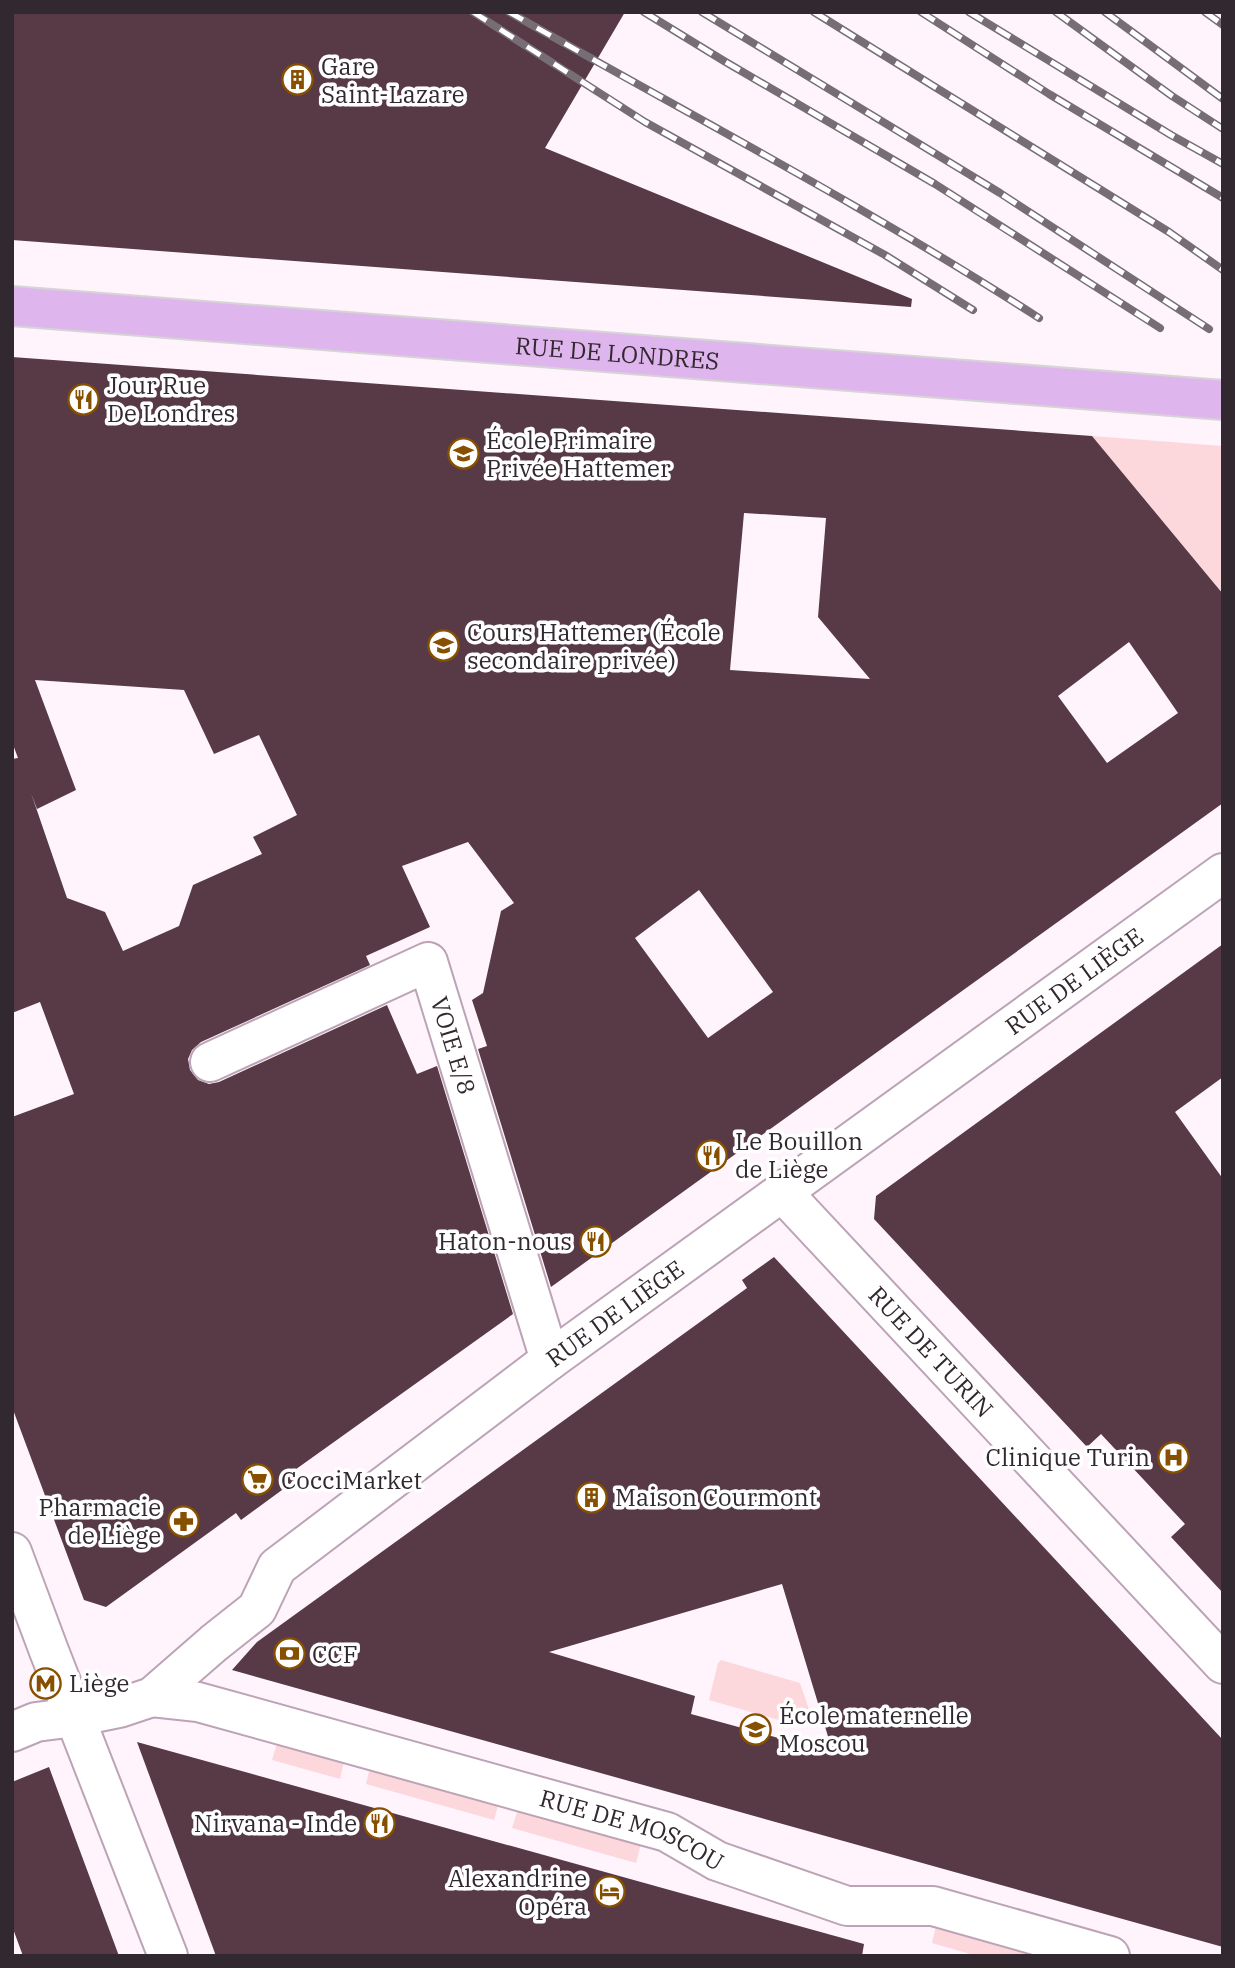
<svg xmlns="http://www.w3.org/2000/svg" width="1235" height="1968" font-family="'IBM Plex Serif',serif">
	<rect width="100%" height="100%" fill="#fff4fc"/>
	<!-- green -->
	<g fill="#fcd7db">
		<polygon points="1092,436 1223,446 1223,594 1211,579"/>
		<polygon points="721,1660 800,1683 812,1718 810,1724 803,1727 709,1700 718,1663"/>
		<polygon points="278,1740 345,1758 340,1779 272,1760"/>
		<polygon points="371,1763 500,1799 494,1820 366,1784"/>
		<polygon points="519,1806 642,1840 636,1863 512,1828"/>
		<polygon points="937,1922 1054,1956 977,1956 932,1943"/>
	</g>
	<!-- building -->
	<g fill="#573a46" fill-rule="evenodd">
		<polygon points="12,12 625,12 545,148 912,299 911,307 12,240"/>
		<path d="M12,357L1092,436L1223,594V803L551,1287L478,1049L487,1046L472,1000L483,993L501,911L514,903L468,842L402,866L430,927L366,956L370,965L201,1042L192,1050L188,1059L190,1070L198,1080L209,1084L219,1082L387,1005L417,1074L437,1066L513,1314L292,1472L297,1479L241,1520L236,1513L106,1607L84,1600L12,1407V1117L74,1094L40,1002L12,1013V759L18,758L12,742ZM744,513L826,518L818,617L870,679L730,670ZM1129,642L1178,713L1107,763L1058,696ZM35,680L184,690L214,754L259,735L297,815L253,837L262,854L193,885L179,926L123,951L105,912L67,898L31,793L37,809L76,790ZM699,890L773,992L708,1038L635,938Z"/>
		<polygon points="1223,944 1223,1077 1175,1112 1223,1179 1223,1593 1171,1537 1185,1524 1144,1480 1101,1434 1087,1447 874,1219 876,1196"/>
		<path d="M774,1257L1223,1740V1947L232,1670L257,1642L747,1288L742,1280ZM782,1584L833,1753L691,1714L695,1696L549,1652Z"/>
		<polygon points="137,1742 864,1944 862,1956 216,1956"/>
		<polygon points="49,1767 80,1851 119,1956 23,1956 12,1926 12,1782"/>
	</g>
	<g fill="none" stroke-linecap="round" stroke-linejoin="round">
		<defs>
			<g id="minor">
				<path id="s1" d="M210,1062L428,962L550,1360"/>
				<path id="s2" d="M783,1193L1223,1664"/>
				<polyline points="12,1552 49,1651 168,1956"/>
				<path id="s3" d="M152,1697L198,1702L667,1832L717,1861L847,1906H933L1110,1956"/>
				<path id="s4" d="M12,1732L36,1722L75,1717L119,1708L152,1697L214,1643L257,1609L277,1567L550,1360L1223,873"/>
			</g>
			<g id="major">
				<path id="s5" d="M12,306L1223,400"/>
			</g>
		</defs>
		<!-- minor casing -->
		<use href="#minor" stroke="#bca3b6" stroke-width="42"/>
		<!-- major casing -->
		<use href="#major" stroke="#d6d4d5" stroke-width="42"/>
		<!-- minor -->
		<use href="#minor" stroke="#fff" stroke-width="38"/>
		<!-- major -->
		<use href="#major" stroke="#dfb5ed" stroke-width="38"/>
		<defs>
			<g id="rail">
				<polyline points="473,12 645,122 885,255 973,310"/>
				<path d="M509,12C686,113 867,207 1039,318"/>
				<polyline points="644,12 724,61 935,184 1160,328"/>
				<polyline points="702,12 1000,193 1209,329"/>
				<polyline points="814,12 1169,232 1223,270"/>
				<polyline points="921,12 1049,94 1223,198"/>
				<polyline points="969,12 1171,135 1223,164"/>
				<polyline points="1056,12 1172,96 1223,129"/>
				<polyline points="1105,12 1223,99"/>
				<polyline points="1205,12 1223,25"/>
			</g>
		</defs>
		<!-- rail casing -->
		<use href="#rail" stroke="#776d74" stroke-width="8"/>
		<!-- rail -->
		<use href="#rail" stroke="#fff" stroke-width="5" stroke-dasharray="16" stroke-linecap="butt"/>
	</g>
	<!-- icons -->
	<defs>
		<symbol id="building-ring" viewBox="-11 -11 22 22"><circle r="9.5" fill="#fff" stroke="#875000" stroke-width="1.5"/><path d="M-4-6H4V6H1V3H-1V6H-4ZM-2.5-4.3h1.7v1.8h-1.7ZM.8-4.3h1.7v1.8H.8ZM-2.5-1h1.7V.8h-1.7ZM.8-1h1.7V.8H.8Z" fill="#875000"/></symbol>
		<symbol id="restaurant-ring" viewBox="-11 -11 22 22"><circle r="9.5" fill="#fff" stroke="#875000" stroke-width="1.5"/><path d="M-5-6h1v4h1v-4h1v4h1v-4h1v5L-1.5 .5V6h-2V.5L-5-1ZM5-6V6H3V1.5H1.5Q1.5-4 5-6Z" fill="#875000"/></symbol>
		<symbol id="school-ring" viewBox="-11 -11 22 22"><circle r="9.5" fill="#fff" stroke="#875000" stroke-width="1.5"/><path d="M0-5L7-2L0 1L-7-2ZM-4 1L0 2.5L4 1V4Q0 6-4 4Z" fill="#875000"/></symbol>
		<symbol id="hospital-ring" viewBox="-11 -11 22 22"><circle r="9.5" fill="#fff" stroke="#875000" stroke-width="1.5"/><path d="M-5-5h3v3.5h4V-5h3V5h-3V1.5h-4V5h-3Z" fill="#875000"/></symbol>
		<symbol id="supermarket-ring" viewBox="-11 -11 22 22"><circle r="9.5" fill="#fff" stroke="#875000" stroke-width="1.5"/><path d="M-6-5.5h2.5l.6 2H6L4.5 2H-2.5L-4.4-4H-6ZM-1.5 3.2a1.3 1.3 0 1 0 .1 0ZM3 3.2a1.3 1.3 0 1 0 .1 0Z" fill="#875000"/></symbol>
		<symbol id="pharmacy-ring" viewBox="-11 -11 22 22"><circle r="9.5" fill="#fff" stroke="#875000" stroke-width="1.5"/><path d="M-2-6h4v4h4v4h-4v4h-4v-4h-4v-4h4Z" fill="#875000"/></symbol>
		<symbol id="bank-ring" viewBox="-11 -11 22 22"><circle r="9.5" fill="#fff" stroke="#875000" stroke-width="1.5"/><path d="M-6-4H6V4H-6ZM0-2.3a2.3 2.3 0 1 0 0 4.6a2.3 2.3 0 1 0 0-4.6Z" fill="#875000"/></symbol>
		<symbol id="metro-ring" viewBox="-11 -11 22 22"><circle r="9.5" fill="#fff" stroke="#875000" stroke-width="1.5"/><path d="M-5.5 5V-5H-3L0 0L3-5H5.5V5H3V-.5L0 4L-3-.5V5Z" fill="#875000"/></symbol>
		<symbol id="hotel-ring" viewBox="-11 -11 22 22"><circle r="9.5" fill="#fff" stroke="#875000" stroke-width="1.5"/><path d="M-6-4.5h1.5V1H6V5H4.5V3h-9V5H-6ZM-4 0a1.8 1.8 0 1 1 3.6 0ZM.5 0V-2.5h3Q6-2.5 6 0Z" fill="#875000"/></symbol>
	</defs>
	<g fill-rule="evenodd">
		<use href="#building-ring" x="280" y="62" width="35" height="35"/>
		<use href="#restaurant-ring" x="66" y="382" width="35" height="35"/>
		<use href="#school-ring" x="446" y="436" width="35" height="35"/>
		<use href="#school-ring" x="426" y="628" width="35" height="35"/>
		<use href="#restaurant-ring" x="694" y="1138" width="35" height="35"/>
		<use href="#restaurant-ring" x="578" y="1224" width="35" height="35"/>
		<use href="#hospital-ring" x="1156" y="1440" width="35" height="35"/>
		<use href="#supermarket-ring" x="240" y="1462" width="35" height="35"/>
		<use href="#building-ring" x="574" y="1480" width="35" height="35"/>
		<use href="#pharmacy-ring" x="166" y="1504" width="35" height="35"/>
		<use href="#bank-ring" x="272" y="1636" width="35" height="35"/>
		<use href="#metro-ring" x="28" y="1666" width="35" height="35"/>
		<use href="#school-ring" x="738" y="1712" width="35" height="35"/>
		<use href="#restaurant-ring" x="362" y="1806" width="35" height="35"/>
		<use href="#hotel-ring" x="592" y="1874" width="35" height="35"/>
	</g>
	<g text-anchor="middle" dominant-baseline="central" stroke-width="7" stroke-linejoin="round" paint-order="stroke">
		<!-- poi labels -->
		<g font-size="24" fill="#32282f" stroke="#fff" text-anchor="start">
			<text x="321" y="66">Gare<tspan x="321" dy="28">Saint-Lazare</tspan></text>
			<text x="107" y="385">Jour Rue<tspan x="107" dy="28">De Londres</tspan></text>
			<text x="486" y="440">École Primaire<tspan x="486" dy="28">Privée Hattemer</tspan></text>
			<text x="467" y="632">Cours Hattemer (École<tspan x="467" dy="28">secondaire privée)</tspan></text>
			<text x="735" y="1141">Le Bouillon<tspan x="735" dy="28">de Liège</tspan></text>
			<text x="572" y="1241" text-anchor="end">Haton-nous</text>
			<text x="1150" y="1457" text-anchor="end">Clinique Turin</text>
			<text x="281" y="1480">CocciMarket</text>
			<text x="615" y="1497">Maison Courmont</text>
			<text x="161" y="1507" text-anchor="end">Pharmacie<tspan x="161" dy="28">de Liège</tspan></text>
			<text x="312" y="1654">CCF</text>
			<text x="69" y="1683">Liège</text>
			<text x="779" y="1715">École maternelle<tspan x="779" dy="28">Moscou</tspan></text>
			<text x="357" y="1823" text-anchor="end">Nirvana - Inde</text>
			<text x="587" y="1878" text-anchor="end">Alexandrine<tspan x="587" dy="28">Opéra</tspan></text>
		</g>
		<!-- street labels -->
		<g font-size="24" fill="#32282f" stroke="#fff">
			<text stroke="none"><textPath href="#s5" startOffset="607">RUE DE LONDRES</textPath></text>
			<text stroke="none"><textPath href="#s4" startOffset="1318">RUE DE LIÈGE</textPath></text>
			<text stroke="none"><textPath href="#s1" startOffset="327">VOIE E/8</textPath></text>
			<text stroke="none"><textPath href="#s4" startOffset="751">RUE DE LIÈGE</textPath></text>
			<text stroke="none"><textPath href="#s2" startOffset="217">RUE DE TURIN</textPath></text>
			<text stroke="none"><textPath href="#s3" startOffset="499">RUE DE MOSCOU</textPath></text>
		</g>
	</g>
	<!-- border -->
	<rect width="1235" height="1968" fill="none" stroke="#32282f" stroke-width="28"/>
</svg>
